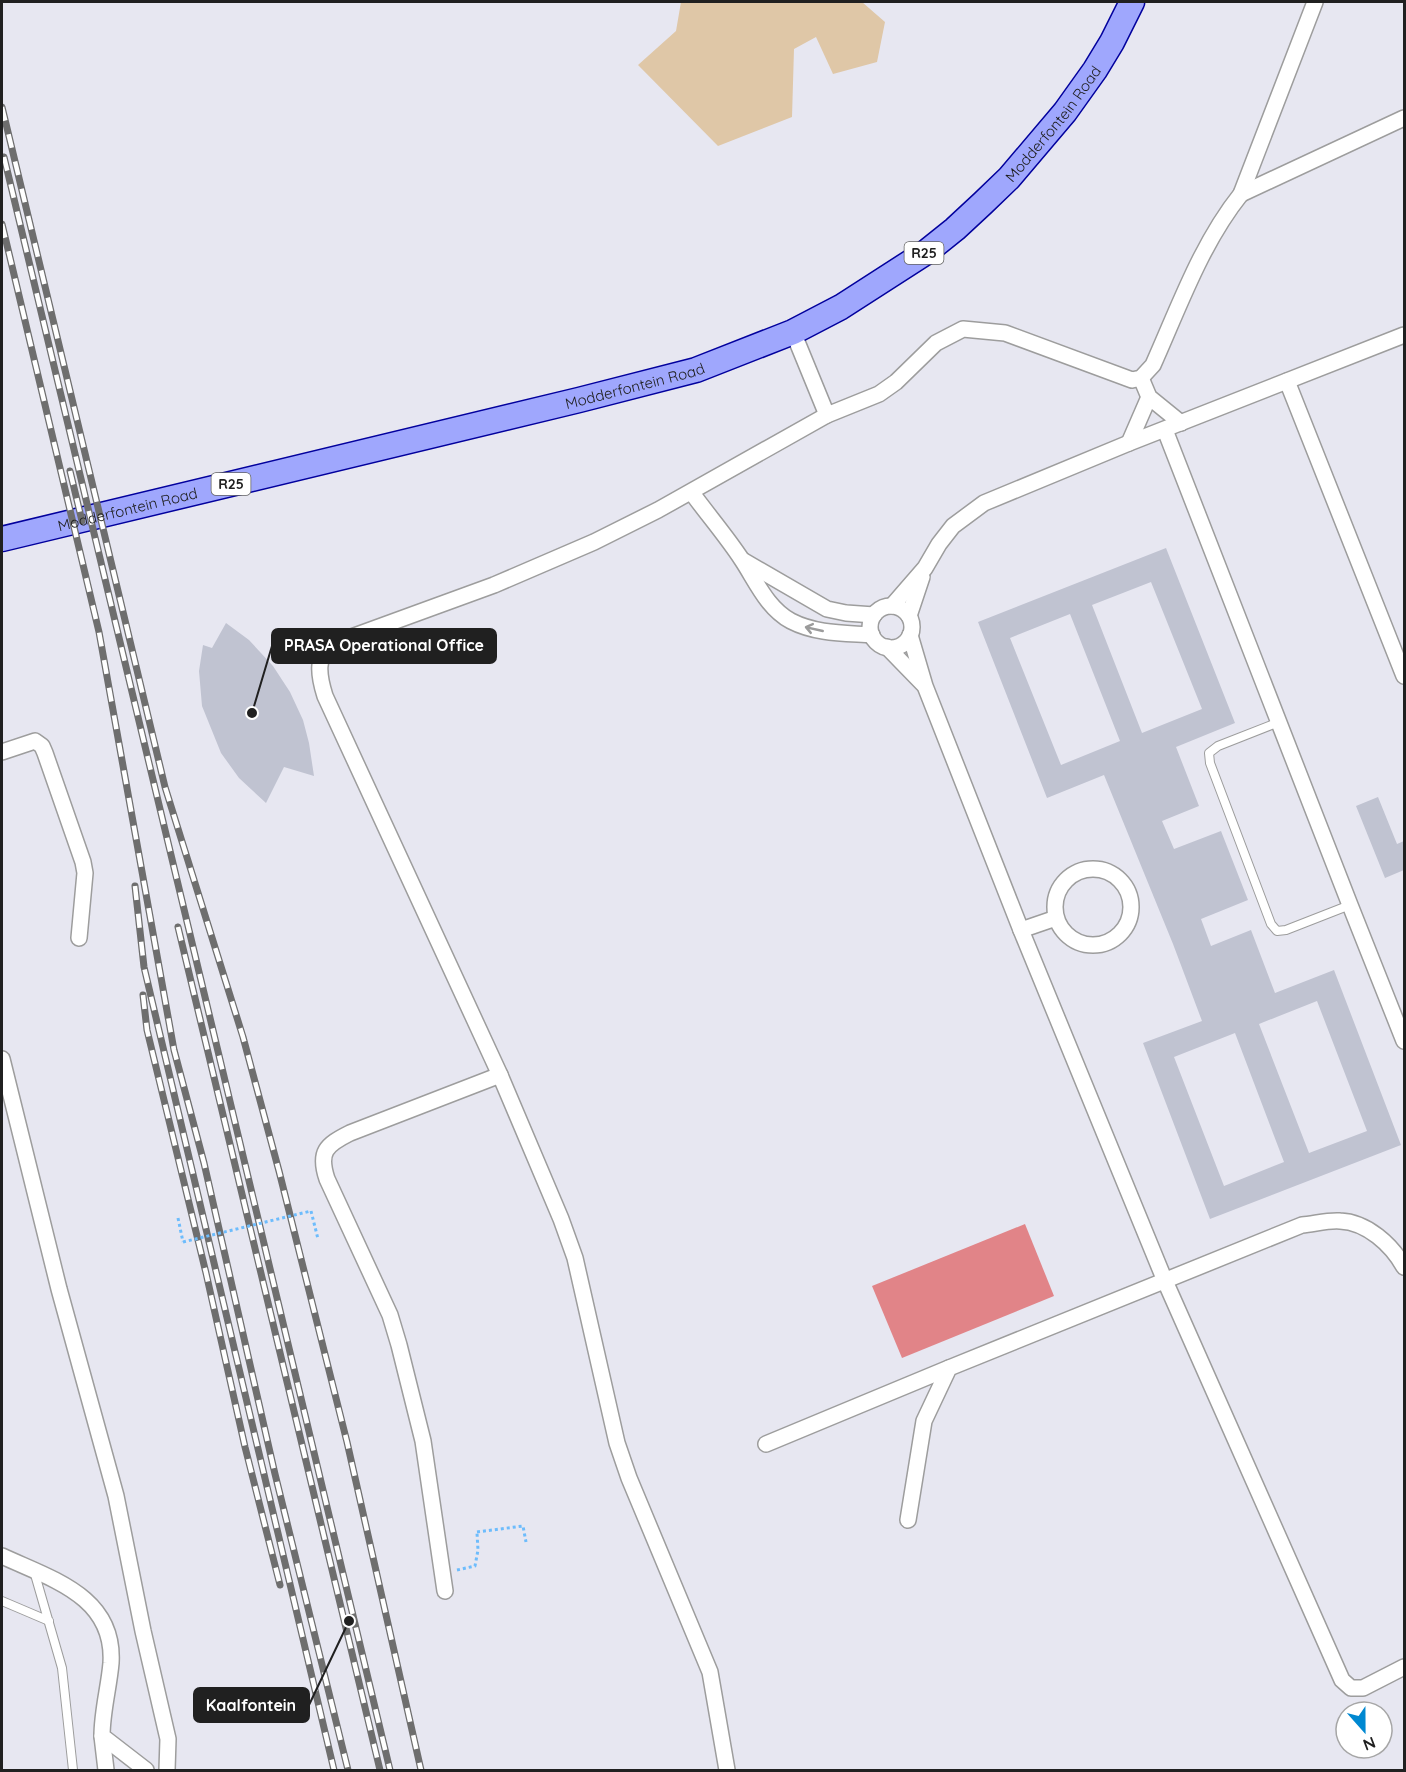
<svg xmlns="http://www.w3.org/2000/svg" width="1406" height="1772" font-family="Quicksand,sans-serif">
	<rect width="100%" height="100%" fill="#e7e7f1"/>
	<!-- pitch -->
	<polygon fill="#e18488" points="1025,1224 1054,1296 902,1358 872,1286"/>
	<!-- water -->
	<polygon fill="#dfc7a7" points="681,2 862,2 885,22 877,62 833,74 816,37 794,49 792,117 718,146 638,65 676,31"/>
	<!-- building -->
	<g fill="#c0c3d1" fill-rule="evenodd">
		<path d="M1166,548L1235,723L1176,747L1199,806L1162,821L1174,849L1221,831L1248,900L1201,919L1211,946L1251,930L1275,993L1334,970L1401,1145L1210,1219L1143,1043L1202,1021L1173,944L1104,775L1047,798L978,622ZM1151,582L1202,709L1142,733L1092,605ZM1070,614L1120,741L1061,765L1010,638ZM1317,1001L1367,1131L1309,1153L1259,1024ZM1235,1033L1284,1162L1224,1186L1174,1057Z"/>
		<polygon points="226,623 249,640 273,666 290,692 303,720 309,743 314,776 284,767 266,803 239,778 221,753 202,706 199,671 203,645 212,648"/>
		<polygon points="1378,797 1397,844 1404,841 1404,870 1385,878 1356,806"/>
	</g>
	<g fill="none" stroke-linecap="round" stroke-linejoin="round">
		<defs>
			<g id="service">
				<polyline points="1279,722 1218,746 1209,753 1210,763 1271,924 1277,931 1286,930 1350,905"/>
				<polyline points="34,1571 62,1668 73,1770"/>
				<polyline points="2,1601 49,1621"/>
			</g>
			<g id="minor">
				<polyline points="1241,194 1404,118"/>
				<polyline points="793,332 827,415"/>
				<polyline points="1141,378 1149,397 1181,423"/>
				<polyline points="1287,381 1404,676"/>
				<polyline points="1165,430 1350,905 1404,1041"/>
				<polyline points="1129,443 1149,397"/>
				<path d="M692,493C708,515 727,537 742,560C756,581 767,608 791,621C816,634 845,633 872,635"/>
				<polyline points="744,561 827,609 846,613 874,615"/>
				<polyline points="892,606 925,568 939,544 953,526 984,503 1129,443 1404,335"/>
				<circle cx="891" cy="627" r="21"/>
				<polyline points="909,616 922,577"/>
				<polyline points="910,635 925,686 1021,930 1165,1281 1342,1680 1351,1688 1363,1688 1404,1667"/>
				<polyline points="887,647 923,684"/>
				<polyline points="2,752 35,741 42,746 45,753 83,862 85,873 79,938"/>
				<circle cx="1093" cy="907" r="38"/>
				<polyline points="1021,930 1056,918"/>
				<polyline points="2,1059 59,1289 116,1496 143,1631 168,1739 167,1770"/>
				<polyline points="766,1444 949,1368"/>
				<path d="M908,1520L924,1421L949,1368L1302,1225C1314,1224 1328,1220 1340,1221C1367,1222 1392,1245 1404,1267"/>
				<path d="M2,1556C51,1579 115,1596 111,1663C109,1687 102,1711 102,1736L146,1770"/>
				<path d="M445,1591L423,1441L399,1345L390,1315L327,1179C318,1152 326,1145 350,1133L500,1075"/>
				<polyline points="102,1736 106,1770"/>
				<path d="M727,1770L710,1672L629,1478L617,1443L575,1258L561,1219L500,1075L325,696C319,677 314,654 335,643L494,585L594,542L658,510L827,415L879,394L896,382L936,343L963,329L1005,333L1132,380L1141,378L1153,365C1179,307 1201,244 1241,194L1315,2"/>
			</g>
			<g id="primary">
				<path id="s1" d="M2,539L579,400L696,370L793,332L841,307L925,253L955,229L983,203L1009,178L1065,112L1095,70L1112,42L1132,2"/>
			</g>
		</defs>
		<!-- service casing -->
		<use href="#service" stroke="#9d9d9d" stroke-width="10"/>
		<!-- minor casing -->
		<use href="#minor" stroke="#9d9d9d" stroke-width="18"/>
		<!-- primary casing -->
		<use href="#primary" stroke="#02009d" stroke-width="27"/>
		<!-- path -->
		<g stroke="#6dbcfc" stroke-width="3" stroke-dasharray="3 3" stroke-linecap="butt">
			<polyline points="311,1211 318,1239"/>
			<polyline points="178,1218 183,1242"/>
			<polyline points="477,1532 523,1526 526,1542"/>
			<polyline points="457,1570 475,1566 478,1550 477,1533"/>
		</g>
		<!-- service -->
		<use href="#service" stroke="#fff" stroke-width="8"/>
		<!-- minor -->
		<use href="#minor" stroke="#fff" stroke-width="15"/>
		<!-- primary -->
		<use href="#primary" stroke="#9fa7fd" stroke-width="24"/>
		<defs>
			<g id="rail">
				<polyline points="2,107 165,787 243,1037 279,1171 347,1442 421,1770"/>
				<polyline points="4,157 390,1770"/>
				<polyline points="2,224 99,632 174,1050 204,1163 275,1474 348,1770"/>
				<polyline points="70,471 82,521"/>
				<polyline points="135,886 144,967 334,1770"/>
				<polyline points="178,927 380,1770"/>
				<polyline points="143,995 147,1030 206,1273 245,1447 280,1585"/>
			</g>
		</defs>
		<!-- rail casing -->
		<use href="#rail" stroke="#6e6e6e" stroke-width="7"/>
		<!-- rail -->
		<use href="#rail" stroke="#fff" stroke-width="4.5" stroke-dasharray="14" stroke-linecap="butt"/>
		<!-- path-bridge -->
		<polyline stroke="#6dbcfc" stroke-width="3" stroke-dasharray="3 3" stroke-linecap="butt" points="183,1242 311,1211"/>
	</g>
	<!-- one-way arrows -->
	<defs><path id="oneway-shaft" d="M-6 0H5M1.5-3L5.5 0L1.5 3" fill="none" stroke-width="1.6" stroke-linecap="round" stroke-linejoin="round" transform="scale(1.5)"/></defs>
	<use stroke="#9b9b9b" href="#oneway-shaft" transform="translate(814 629) rotate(-167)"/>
	<g text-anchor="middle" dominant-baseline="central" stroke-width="4.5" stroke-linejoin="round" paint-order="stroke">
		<!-- shield labels -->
		<g fill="#fff" stroke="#636363" stroke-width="1.5">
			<rect x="904.5" y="242" width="39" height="22" rx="4.5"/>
			<rect x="211.5" y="473" width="39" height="22" rx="4.5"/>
		</g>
		<g font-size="14" font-weight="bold" fill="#202020">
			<text x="924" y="253">R25</text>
			<text x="231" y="484">R25</text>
		</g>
		<!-- street labels -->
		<g font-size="15" fill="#202020" stroke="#fff">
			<text stroke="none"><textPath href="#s1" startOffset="1155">Modderfontein Road</textPath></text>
			<text stroke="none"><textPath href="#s1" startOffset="651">Modderfontein Road</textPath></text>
			<text stroke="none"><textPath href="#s1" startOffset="129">Modderfontein Road</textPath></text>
		</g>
	</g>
	<!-- callouts -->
	<path fill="none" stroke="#202020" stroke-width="2" d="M252 713L272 646M349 1621L309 1705"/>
	<g fill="#202020" stroke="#fff" stroke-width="2">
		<circle cx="252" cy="713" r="6"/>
		<circle cx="349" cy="1621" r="6"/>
	</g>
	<g fill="#202020" stroke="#202020" stroke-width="2">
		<rect x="272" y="629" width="224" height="34" rx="6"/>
		<rect x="194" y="1688" width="115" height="34" rx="6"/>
	</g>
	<g font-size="16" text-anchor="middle" font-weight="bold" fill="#fff">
		<text x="384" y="651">PRASA Operational Office</text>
		<text x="251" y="1711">Kaalfontein</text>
	</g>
	<!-- border -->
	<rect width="1406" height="1772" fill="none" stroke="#202020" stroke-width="6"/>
	<!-- north arrow -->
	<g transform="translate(1364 1730) rotate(159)"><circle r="28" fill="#ffffff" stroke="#a6a6a6" stroke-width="1.5"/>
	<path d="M0-4.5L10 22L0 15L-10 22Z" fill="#0088d1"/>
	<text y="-9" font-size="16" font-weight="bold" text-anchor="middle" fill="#202020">N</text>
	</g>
</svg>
